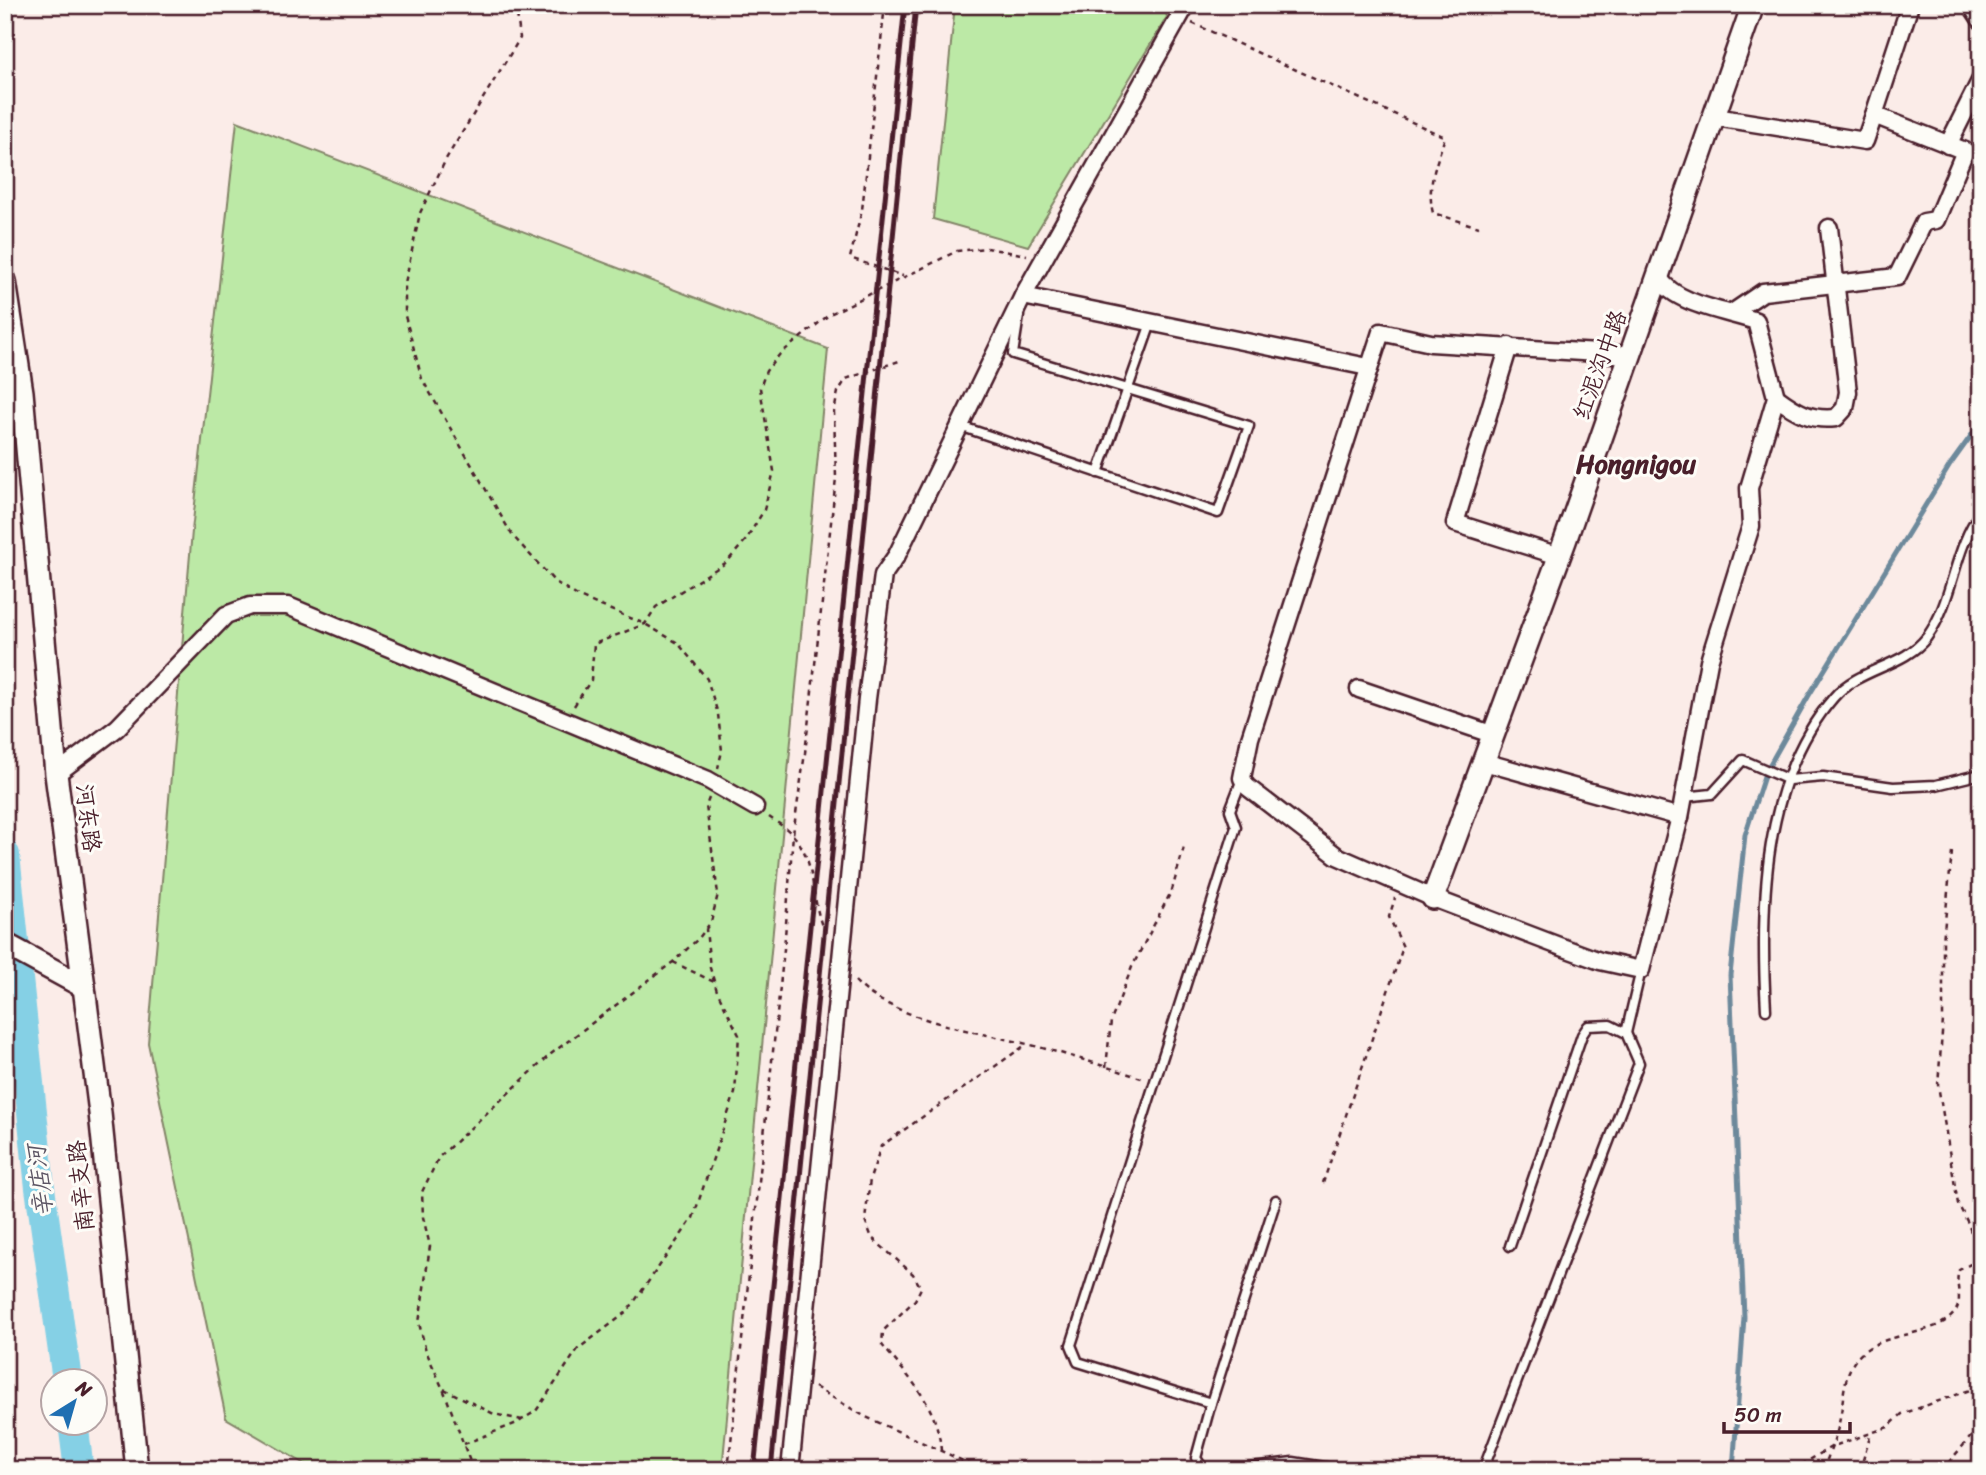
<svg xmlns="http://www.w3.org/2000/svg" width="1986" height="1475" font-family="Sriracha,'LXGW WenKai TC',sans-serif">
	<rect width="100%" height="100%" fill="#fbece8"/>
	<filter id="ink" filterUnits="userSpaceOnUse"><feTurbulence type="fractalNoise" baseFrequency=".0143" numOctaves="2"/><feDisplacementMap in="SourceGraphic" scale="14" xChannelSelector="R" yChannelSelector="G"/><feConvolveMatrix kernelMatrix="1 2 1 2 8 2 1 2 1" color-interpolation-filters="sRGB"/></filter>
	<g filter="url(#ink)">
		<!-- green -->
		<g fill="#bce9a6" stroke="#838468" stroke-width="2">
			<polygon points="955,5 1164,5 1167,17 1028,246 933,219"/>
			<polygon points="237,121 828,349 722,1470 315,1470 226,1418 148,1043 192,531"/>
		</g>
		<g fill="none" stroke-linecap="round" stroke-linejoin="round">
			<!-- stream -->
			<polyline stroke="#6d899b" stroke-width="5" points="1733,1470 1744,1317 1730,975 1745,835 1765,773 1808,697 1950,465 1981,422"/>
			<!-- river -->
			<g stroke="#85d0e5" stroke-width="30">
				<polyline points="5,855 40,1188 67,1380"/>
				<polyline points="73,1422 79,1470"/>
			</g>
			<defs>
				<g id="lane">
					<polyline points="960,426 1218,513 1249,426 1013,354 1019,316"/>
					<polyline points="1098,473 1151,323"/>
					<polyline points="1684,797 1712,794 1743,760 1789,780 1823,777 1893,787 1936,785 1981,774"/>
					<path d="M1766,1010C1760,906 1762,780 1834,697C1859,668 1904,667 1927,637C1954,600 1953,549 1981,512"/>
					<polyline points="1510,1246 1582,1035 1588,1026 1610,1025 1626,1033"/>
					<polyline points="1211,1403 1276,1200"/>
					<polyline points="1204,1470 1196,1458 1211,1403 1078,1362 1071,1345 1236,827 1230,810 1242,779"/>
					<polyline points="1228,1470 1293,1462 1344,1470"/>
					<polyline points="1483,1470 1639,1063 1626,1033 1641,970"/>
				</g>
				<g id="street">
					<polyline points="1971,5 1981,20"/>
					<polyline points="1715,117 1865,141 1874,115"/>
					<polyline points="1948,145 1981,79"/>
					<polyline points="1023,296 1368,367"/>
					<polyline points="1732,313 1763,292 1897,277 1924,222 1936,220 1965,151 1874,115 1910,5"/>
					<polyline points="1509,346 1455,523 1559,556"/>
					<polyline points="1631,355 1431,343 1381,332 1250,738 1242,778 1246,786 1337,856 1433,898 1559,946 1600,961 1641,970 1680,817"/>
					<path d="M1776,397C1796,412 1811,421 1836,418L1845,408L1848,392L1829,228"/>
					<polyline points="1359,689 1494,735"/>
					<path d="M1484,762L1680,817L1709,661L1751,526L1749,488L1776,397L1756,321C1727,311 1676,305 1659,278"/>
					<polyline points="56,774 117,728 226,615 250,606 288,606 708,780 755,807"/>
					<polyline points="790,1470 867,699 883,575 897,555 1023,296 1186,5"/>
				</g>
				<g id="secondary">
					<polyline points="5,281 22,392 56,774 84,987"/>
					<polyline points="1433,898 1565,541 1753,5"/>
					<polyline points="5,944 84,987 100,1113 137,1470"/>
				</g>
			</defs>
			<!-- lane casing -->
			<use href="#lane" stroke="#4a1f2b" stroke-width="13"/>
			<!-- street casing -->
			<use href="#street" stroke="#4a1f2b" stroke-width="21"/>
			<!-- secondary casing -->
			<use href="#secondary" stroke="#4a1f2b" stroke-width="26"/>
			<!-- path -->
			<g stroke="#4a1f2b" stroke-width="2.5" stroke-dasharray="5 5" stroke-linecap="butt">
				<polyline points="516,5 520,38 446,159 420,213 405,283 405,316 422,379 512,535 554,581 579,597 645,624 678,643 707,679 718,714 722,751 718,768"/>
				<polyline points="885,5 862,210 850,258 903,276"/>
				<path d="M1192,23L1445,137C1437,162 1426,186 1433,213L1479,227"/>
				<polyline points="574,706 591,680 594,644 645,624 656,607 727,562 746,540 764,510 774,471 760,388 766,371 780,354 830,314 957,251 986,248 1027,255"/>
				<path d="M769,817C776,822 785,827 791,833C819,860 809,905 827,937"/>
				<polyline points="1952,852 1943,941 1943,1020 1938,1085 1958,1204 1968,1223 1981,1262"/>
				<polyline points="673,962 714,982"/>
				<path d="M855,981C893,1021 982,1032 1035,1046C1072,1056 1108,1067 1144,1079"/>
				<polyline points="1106,1067 1111,1021 1132,967 1172,890 1184,847"/>
				<polyline points="1323,1183 1403,947 1389,917 1395,898"/>
				<polyline points="815,1387 864,1416 983,1470"/>
				<polyline points="444,1389 494,1414 522,1420"/>
				<polyline points="464,1444 517,1423 536,1411 578,1349 627,1312 693,1218 735,1093 739,1035 717,991 710,968 706,929"/>
				<path d="M941,1451C938,1405 910,1379 882,1345L883,1331L915,1300L921,1288L913,1274L872,1238L865,1220L870,1179L881,1146L1027,1044"/>
				<polyline points="473,1470 446,1396 426,1351 419,1323 430,1246 423,1217 422,1192 439,1157 551,1054 673,962 699,938 711,922 718,894 706,806 709,798"/>
				<polyline points="728,1470 784,949 793,834 805,753 836,478 834,412 838,392 846,379 902,360"/>
				<polyline points="1793,1470 1831,1447 1888,1427 1902,1414 1970,1390 1981,1389"/>
				<path d="M1824,1470C1828,1454 1836,1439 1839,1423C1845,1399 1841,1371 1862,1353C1885,1331 1937,1337 1955,1312C1964,1299 1954,1284 1959,1270L1980,1259"/>
				<polyline points="1860,1470 1871,1433"/>
				<polyline points="1942,1470 1981,1425"/>
			</g>
			<!-- lane -->
			<use href="#lane" stroke="#fdfcf7" stroke-width="8"/>
			<!-- street -->
			<use href="#street" stroke="#fdfcf7" stroke-width="16"/>
			<!-- secondary -->
			<use href="#secondary" stroke="#fdfcf7" stroke-width="21"/>
			<!-- rail -->
			<g stroke="#4a1f2b" stroke-width="5">
				<polyline points="754,1470 905,5"/>
				<polyline points="771,1470 916,5"/>
			</g>
		</g>
	</g>
	<g text-anchor="middle" dominant-baseline="central" stroke-width="6" stroke-linejoin="round" paint-order="stroke">
		<!-- street labels -->
		<g font-size="23" fill="#4a1f2b" stroke="#fdfcf7">
			<text transform="translate(1600 365) rotate(-70)">红泥沟中路</text>
			<text transform="translate(88 818) rotate(83)">河东路</text>
			<text transform="translate(81 1186) rotate(-96)">南辛支路</text>
		</g>
		<!-- water labels -->
		<g font-size="24" font-style="italic" fill="#5c5463" stroke="#fdfcf7">
			<text transform="translate(40 1181) rotate(-97)">辛店河</text>
		</g>
		<!-- quarter labels -->
		<g font-size="26" font-weight="bold" fill="#4a1f2b" stroke="#fdfcf7">
			<text x="1636" y="464">Hongnigou</text>
		</g>
	</g>
	<!-- margin -->
	<rect width="1986" height="1475" fill="none" stroke="#fdfcf7" stroke-width="28"/>
	<rect x="14" y="14" width="1958" height="1447" fill="none" stroke="#4a1f2b" stroke-width="2.5" filter="url(#ink)"/>
	<!-- north arrow -->
	<g transform="translate(74 1402) rotate(37)"><circle r="33" fill="#fdfcf7" stroke="#b5a4a5" stroke-width="2"/>
	<path d="M0-5L12 26L0 18L-12 26Z" fill="#1f6fb2"/>
	<text y="-10" font-size="19" font-weight="bold" text-anchor="middle" fill="#4a1f2b">N</text>
	</g>
	<!-- scale -->
	<path d="M1724 1422v10h126v-10" fill="none" stroke="#4a1f2b" stroke-width="3.5"/>
	<text x="1734" y="1422" font-size="21" fill="#4a1f2b" stroke="#fdfcf7" stroke-width="5" paint-order="stroke">50 m</text>
</svg>
